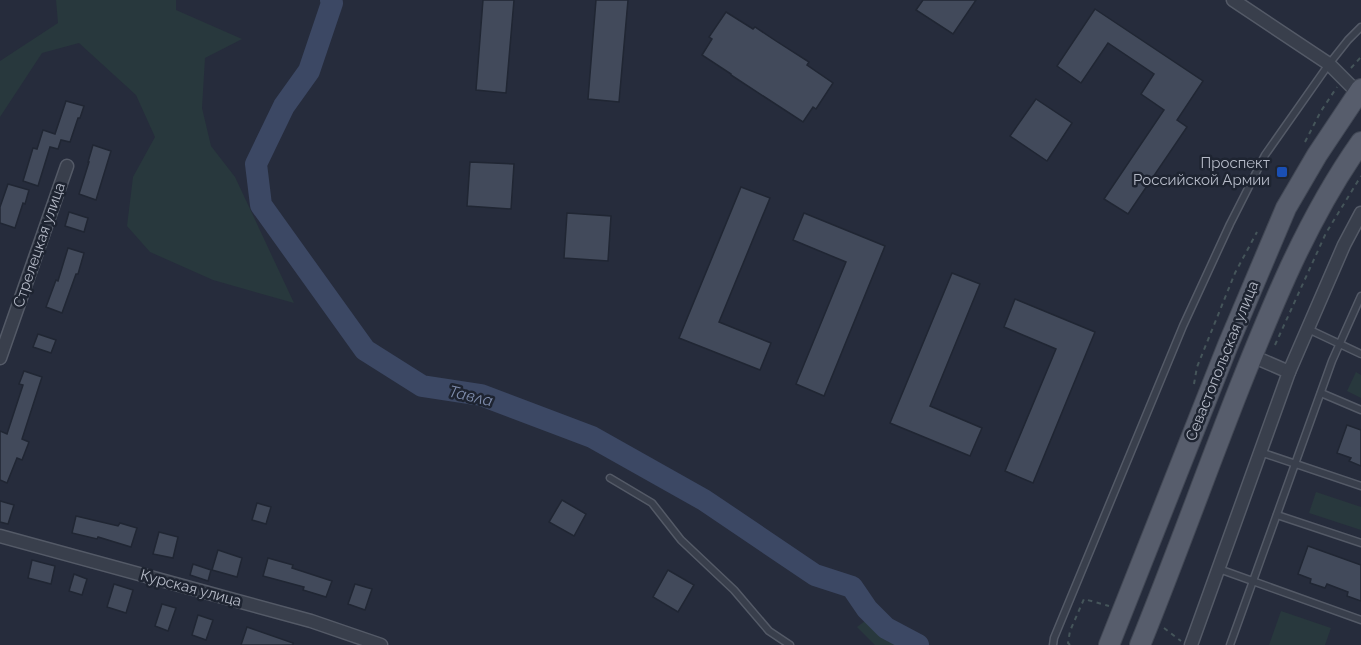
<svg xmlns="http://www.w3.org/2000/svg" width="1361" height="645" font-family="Raleway,sans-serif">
	<rect width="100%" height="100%" fill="#262c3c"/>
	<!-- green -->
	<g fill="#28383d">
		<polygon points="56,0 176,0 176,10 242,39 205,58 202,108 211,146 235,177 294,303 213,280 150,252 127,226 133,177 155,137 136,95 79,43 42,53 0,117 0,61 58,23"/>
		<polygon points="1356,372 1361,375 1361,398 1347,391"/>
		<polygon points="1316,492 1361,507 1361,530 1309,513"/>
		<polygon points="1281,611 1331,628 1325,645 1269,645"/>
		<polygon points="865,621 905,645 875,645 857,627"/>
	</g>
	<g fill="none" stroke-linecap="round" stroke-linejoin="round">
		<!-- river -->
		<polyline stroke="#3c4864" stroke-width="22" points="331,0 332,3 309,71 284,106 256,164 261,205 365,350 422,386 481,395 592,437 704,500 815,575 852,587 867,609 886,628 918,645"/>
	</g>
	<!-- building -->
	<g fill="#424a5b" stroke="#202633" stroke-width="1.5">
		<polygon points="483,0 514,0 506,93 476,90"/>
		<polygon points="596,0 628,0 619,102 588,99"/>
		<polygon points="923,0 976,0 953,34 916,10"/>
		<polygon points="1095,9 1203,81 1177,120 1187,127 1128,214 1104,199 1164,110 1141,94 1154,74 1108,43 1081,83 1057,66"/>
		<polygon points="726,12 753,29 755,27 776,41 809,62 807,65 833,83 816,109 813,107 803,122 731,75 731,74 702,55 712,39 709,37"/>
		<polygon points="1036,99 1072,123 1047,161 1010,136"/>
		<polygon points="66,101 84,106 80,118 78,118 70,142 61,140 58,149 50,147 38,186 23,181 33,148 37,149 43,130 55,134"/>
		<polygon points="93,145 111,151 96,200 79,194 89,162 88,162"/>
		<polygon points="470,162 514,164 511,209 467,206"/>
		<polygon points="8,184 29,190 25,204 23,203 15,228 0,223 0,207"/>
		<polygon points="741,187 770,198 719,322 771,343 760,370 679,338"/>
		<polygon points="69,212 88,218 84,232 65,226"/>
		<polygon points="567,213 611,216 608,261 564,258"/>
		<polygon points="804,213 885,246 824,396 796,384 846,262 793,240"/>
		<polygon points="68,248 84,253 78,274 76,274 62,313 46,307 56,280 58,281"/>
		<polygon points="952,273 980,284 930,406 982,428 970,456 890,423"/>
		<polygon points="1015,299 1095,332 1033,483 1005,471 1056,349 1004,327"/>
		<polygon points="38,334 56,340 51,353 33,347"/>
		<polygon points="24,371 42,377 22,439 29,442 22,460 17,458 7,483 0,480 0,431 7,434 23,385 19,384"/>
		<polygon points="1347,425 1361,430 1361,466 1349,461 1351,458 1337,453"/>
		<polygon points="562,500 586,514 574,536 549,522"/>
		<polygon points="0,501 14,505 8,524 0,522"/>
		<polygon points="257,503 271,507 266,524 252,520"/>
		<polygon points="76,516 118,526 120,523 137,528 131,547 98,537 97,539 72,533"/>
		<polygon points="159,532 178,537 173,558 153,554"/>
		<polygon points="1308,546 1361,565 1361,601 1347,596 1348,592 1327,584 1325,588 1310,583 1311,579 1298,574"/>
		<polygon points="218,550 242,558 237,577 212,570"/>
		<polygon points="268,558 293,565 292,568 332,581 326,597 303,590 304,587 263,576"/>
		<polygon points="32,560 55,566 51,584 28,578"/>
		<polygon points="193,564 211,570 208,581 190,575"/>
		<polygon points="668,570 694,585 678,612 653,597"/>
		<polygon points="74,574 87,579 82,595 69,591"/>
		<polygon points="114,584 133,590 126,613 107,607"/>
		<polygon points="355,584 372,589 365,610 348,604"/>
		<polygon points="162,604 176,608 168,631 155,626"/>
		<polygon points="198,615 213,620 206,640 192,635"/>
		<polygon points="247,627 293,643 293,645 241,645"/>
	</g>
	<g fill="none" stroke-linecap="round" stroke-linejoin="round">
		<defs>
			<g id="lane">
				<polyline points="1308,329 1361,354"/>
				<polyline points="1321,393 1361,410"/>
				<polyline points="1260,452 1361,486"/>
				<polyline points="610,478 652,503 681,540 734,590 769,631 790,645"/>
				<polyline points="1277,515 1361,543"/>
				<polyline points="1219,569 1361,620"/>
				<polyline points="1053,645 1054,638 1183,326 1230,224 1265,155 1329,64 1348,40 1361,27"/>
				<polyline points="1230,645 1332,361 1361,296"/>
			</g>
			<g id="street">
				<polyline points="1233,0 1329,64 1358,93"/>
				<polyline points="1252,356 1289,372"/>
				<polyline points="0,358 67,166"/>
				<polyline points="0,536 311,621 381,645"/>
				<polyline points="1191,645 1289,372 1344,245 1361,213"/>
			</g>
			<g id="primary">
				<polyline points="1109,645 1228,345 1286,208 1317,155 1361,89"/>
				<path d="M1140,645C1175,559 1206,472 1240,386C1274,301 1308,217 1361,142"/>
			</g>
		</defs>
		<!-- lane casing -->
		<use href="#lane" stroke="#545a67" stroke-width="9"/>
		<!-- street casing -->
		<use href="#street" stroke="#545a67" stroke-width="15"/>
		<!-- primary casing -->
		<use href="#primary" stroke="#424855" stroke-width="22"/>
		<!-- path -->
		<g stroke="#45555a" stroke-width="2" stroke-dasharray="4.5 4.5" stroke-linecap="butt">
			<polyline points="1351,68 1361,57"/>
			<polyline points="1305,142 1321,111 1337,87"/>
			<polyline points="1275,345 1326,233 1361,176"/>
			<polyline points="1194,384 1197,367 1235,273 1257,232"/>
			<polyline points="1164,628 1181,641"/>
			<polyline points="1070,645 1068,643 1070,631 1084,599 1109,606"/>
		</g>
		<!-- lane -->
		<use href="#lane" stroke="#393f4c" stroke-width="6"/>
		<!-- street -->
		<use href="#street" stroke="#393f4c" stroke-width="12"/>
		<!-- primary -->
		<use href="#primary" stroke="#575d6c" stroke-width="20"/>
	</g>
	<!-- markers -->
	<rect fill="#1a4fb4" stroke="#1e2431" stroke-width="2" x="1276" y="166" width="12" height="12" rx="3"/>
	<g text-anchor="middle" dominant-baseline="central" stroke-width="5" stroke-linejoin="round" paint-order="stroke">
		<!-- poi labels -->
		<g font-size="15" fill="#b5bac7" stroke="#1e2431" text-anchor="end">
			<text x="1270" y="163">Проспект<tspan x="1270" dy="17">Российской Армии</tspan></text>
		</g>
		<!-- street labels -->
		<g font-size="15" fill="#b5bac7" stroke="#1e2431">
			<text transform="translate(39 245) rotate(-71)">Стрелецкая улица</text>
			<text transform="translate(1222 361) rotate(-68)">Севастопольская улица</text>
			<text transform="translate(191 588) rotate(15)">Курская улица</text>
		</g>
		<!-- water labels -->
		<g font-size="16" font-style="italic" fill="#7f8dad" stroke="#1e2431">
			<text transform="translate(471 396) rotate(13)">Тавла</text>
		</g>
	</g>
</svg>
